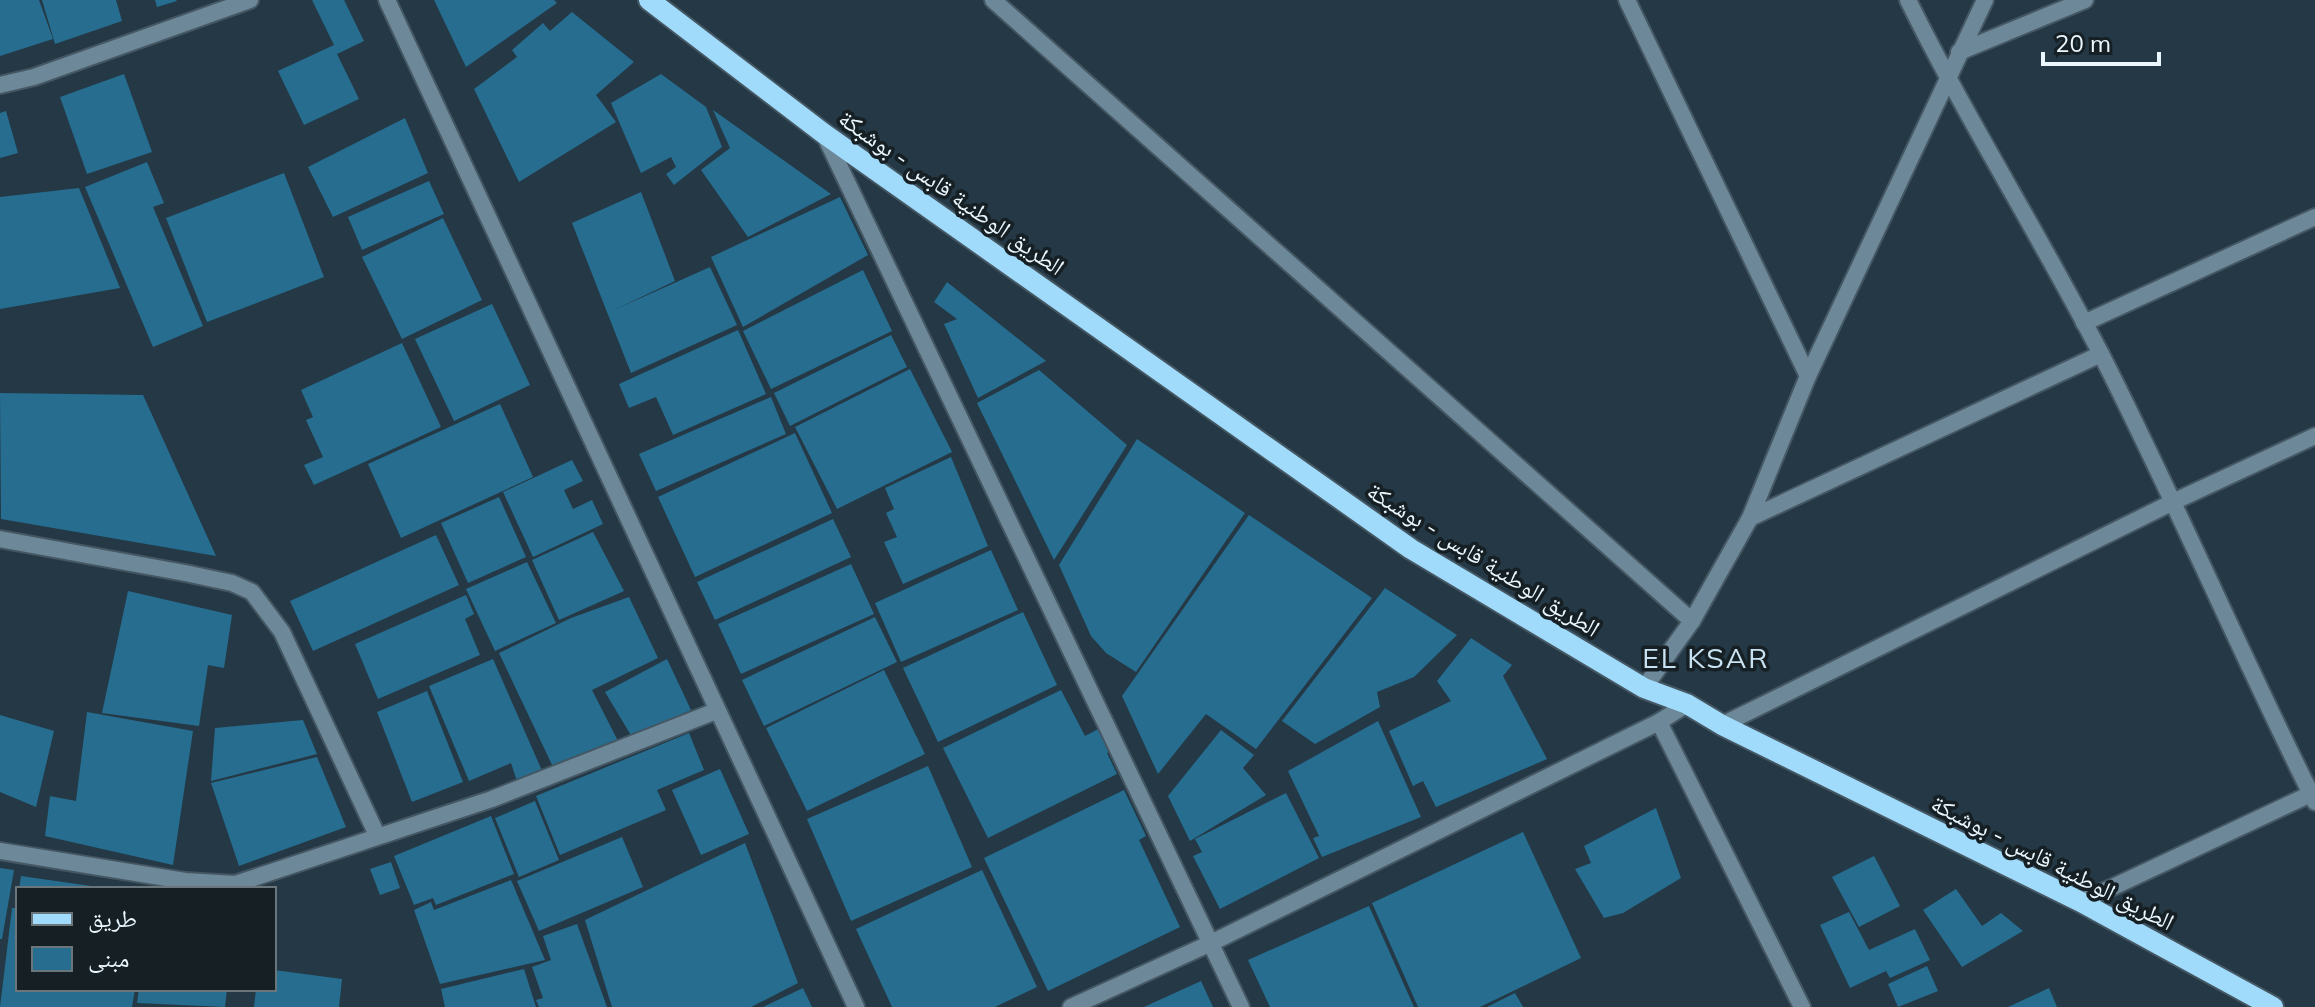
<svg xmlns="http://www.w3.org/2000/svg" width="2315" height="1007" font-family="Mulish,'Noto Naskh Arabic',sans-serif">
	<rect width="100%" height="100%" fill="#243945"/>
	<!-- building -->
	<g fill="#266d90">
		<polygon points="0,0 39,0 53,39 0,56"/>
		<polygon points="42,0 116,0 122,21 55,44"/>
		<polygon points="155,0 176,0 177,1 157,7"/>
		<polygon points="312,0 344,0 364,41 337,54 359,99 304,125 278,71 334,45"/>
		<polygon points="434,0 554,0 557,3 466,67"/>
		<polygon points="572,12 634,62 596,95 616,122 519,182 474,89 517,57 512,50 543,23 550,31"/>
		<polygon points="124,74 152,152 87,174 60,97"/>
		<polygon points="661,74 706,107 722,147 674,185 666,174 676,167 671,157 641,173 611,103"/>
		<polygon points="713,110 831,194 748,237 701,170 730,148"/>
		<polygon points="6,111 18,153 0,158 0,113"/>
		<polygon points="405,118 428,173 333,217 308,167"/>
		<polygon points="147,162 164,203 153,207 203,326 153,347 85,187"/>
		<polygon points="284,173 324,277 207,322 166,218"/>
		<polygon points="429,181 444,214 362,250 348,217"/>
		<polygon points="79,188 120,288 0,309 0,197"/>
		<polygon points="641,192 675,281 614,310 710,267 737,325 631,373 572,223"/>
		<polygon points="840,197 868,255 743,327 711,257"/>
		<polygon points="443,218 482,300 402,339 362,257"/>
		<polygon points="863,270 892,331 771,389 743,331"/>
		<polygon points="947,282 1046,361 978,398 944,324 957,319 934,302"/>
		<polygon points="492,304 530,385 454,421 415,339"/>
		<polygon points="738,330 766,394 673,435 656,397 629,408 619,384"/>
		<polygon points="891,335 907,367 790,426 774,393"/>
		<polygon points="402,343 441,427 314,485 304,465 323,457 306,420 313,417 301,390"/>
		<polygon points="910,369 952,452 837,509 795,427"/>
		<polygon points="1039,370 1127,445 1054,560 977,403"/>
		<polygon points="0,393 143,395 216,556 1,519"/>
		<polygon points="771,397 786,434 656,491 639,454"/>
		<polygon points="500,404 533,477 401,538 368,464"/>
		<polygon points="795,433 832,513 695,577 658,497"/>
		<polygon points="1137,439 1245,513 1136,672 1106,653 1091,636 1059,565"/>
		<polygon points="951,457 988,546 903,584 884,542 897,537 886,513 894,509 885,488"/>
		<polygon points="572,460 583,481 564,490 573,509 592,500 603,524 533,557 503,492"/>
		<polygon points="499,497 526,557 468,583 441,523"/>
		<polygon points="1249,515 1372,598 1256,749 1206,714 1158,774 1122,696"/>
		<polygon points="833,519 851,557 715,620 697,582"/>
		<polygon points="593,532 624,591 559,620 532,560"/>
		<polygon points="436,535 459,585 313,651 290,601"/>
		<polygon points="991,550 1018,610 901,662 875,603"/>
		<polygon points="527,562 556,623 495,651 466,589"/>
		<polygon points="851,564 874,614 741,674 718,624"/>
		<polygon points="1385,588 1457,635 1414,677 1377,692 1380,707 1315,744 1282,721"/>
		<polygon points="128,591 232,615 224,668 208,665 199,726 102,713"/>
		<polygon points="466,595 474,614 465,619 480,655 378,699 355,644"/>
		<polygon points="629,597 658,658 592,690 618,741 554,769 499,653 571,618"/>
		<polygon points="1023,612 1057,685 938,742 903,668"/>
		<polygon points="875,617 897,662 764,726 742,680"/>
		<polygon points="1471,638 1512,665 1503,676 1547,759 1436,807 1423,781 1413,786 1389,731 1451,701 1437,681"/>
		<polygon points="493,659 543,773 518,784 511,763 469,781 429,686"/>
		<polygon points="667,659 691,710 632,737 605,692"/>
		<polygon points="884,670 925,754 807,811 766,728"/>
		<polygon points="1061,690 1085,736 1102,727 1113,750 1107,753 1117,774 988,838 943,748"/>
		<polygon points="427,691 463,782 412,802 377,712"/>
		<polygon points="87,712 193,731 173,865 45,836 50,796 76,801"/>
		<polygon points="0,715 54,731 36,807 0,792"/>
		<polygon points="303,720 317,754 211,781 215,728"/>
		<polygon points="1378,721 1421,817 1322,857 1313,838 1319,836 1288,771"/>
		<polygon points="1221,730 1254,755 1243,768 1266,795 1190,841 1168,796"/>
		<polygon points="689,733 704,770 657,790 666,810 560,855 536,796"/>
		<polygon points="317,757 346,827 239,866 211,783"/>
		<polygon points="928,766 972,867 851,921 807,819"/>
		<polygon points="720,769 749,834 701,855 672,790"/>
		<polygon points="1124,790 1146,836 1139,840 1180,927 1048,991 984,858"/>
		<polygon points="1286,793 1319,858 1220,909 1193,856 1202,852 1195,839"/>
		<polygon points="535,801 559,860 519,877 495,818"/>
		<polygon points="1656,808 1681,878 1623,913 1604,918 1575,869 1591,863 1584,846"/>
		<polygon points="491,816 514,874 436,905 433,898 414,905 394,856"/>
		<polygon points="1523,832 1581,958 1480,1007 1418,1007 1372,903"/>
		<polygon points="622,837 643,887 539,931 517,881"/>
		<polygon points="745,843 798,983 751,1007 612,1007 585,920"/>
		<polygon points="1874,856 1900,906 1859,927 1832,877"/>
		<polygon points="391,862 400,888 380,895 370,869"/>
		<polygon points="0,868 14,870 2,939 0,939"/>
		<polygon points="982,870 1037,987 995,1007 892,1007 856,929"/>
		<polygon points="21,876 98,887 98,889 19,889"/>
		<polygon points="511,880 545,960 440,984 414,910 431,902 434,910"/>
		<polygon points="1956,889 1982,926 2001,913 2023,931 1962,967 1923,910"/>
		<polygon points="1369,906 1414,1007 1270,1007 1248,960"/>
		<polygon points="12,908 18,908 18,989 135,989 132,1007 0,1007"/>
		<polygon points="1849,912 1869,950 1915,929 1930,960 1890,978 1886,971 1850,988 1820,925"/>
		<polygon points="577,924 607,1007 539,1007 536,1000 543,998 532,967 551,960 543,936"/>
		<polygon points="1927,966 1938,991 1898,1007 1888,984"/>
		<polygon points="524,969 536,1007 445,1007 441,989"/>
		<polygon points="274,970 342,979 339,1007 254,1007 256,989 274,989"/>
		<polygon points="1201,981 1213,1007 1144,1007"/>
		<polygon points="803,988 812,1007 763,1007"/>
		<polygon points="2049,988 2057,1007 2008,1007"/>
		<polygon points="139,989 227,989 225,1007 137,1003"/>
		<polygon points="1515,993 1523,1007 1487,1007"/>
	</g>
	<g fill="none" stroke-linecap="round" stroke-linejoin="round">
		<defs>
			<g id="minor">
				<polyline points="993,0 1692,621"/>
				<polyline points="1627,0 1808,376"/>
				<path d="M1908,0C1968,122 2041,237 2103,358C2177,504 2241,655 2315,802"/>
				<polyline points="1959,52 2085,0"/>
				<polyline points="0,85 34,77 250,0"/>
				<polyline points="824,134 1241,1007"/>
				<polyline points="2084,323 2315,217"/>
				<polyline points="1750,518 2101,354"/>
				<polyline points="0,539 185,573 232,583 252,592 282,632 377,835"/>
				<polyline points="1659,722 1802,1007"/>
				<polyline points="1722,725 2175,501 2315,436"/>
				<polyline points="0,851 185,881 235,884 492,799 716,711"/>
				<polyline points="2081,902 2315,792"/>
			</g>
			<g id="tertiary">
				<polyline points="387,0 856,1007"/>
				<polyline points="1644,688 1692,621 1750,518 1808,376 1985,0"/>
				<polyline points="1071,1007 1211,943 1659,722 1687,704"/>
			</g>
			<polyline id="primary" points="649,0 823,133 1411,549 1644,688 1687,704 1722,725 2081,902 2273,1007"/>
		</defs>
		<!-- minor casing -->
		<use href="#minor" stroke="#445763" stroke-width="20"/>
		<!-- tertiary casing -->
		<use href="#tertiary" stroke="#445763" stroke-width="20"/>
		<!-- primary casing -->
		<use href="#primary" stroke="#445763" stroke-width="24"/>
		<!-- minor -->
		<use href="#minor" stroke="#6d8899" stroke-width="16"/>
		<!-- tertiary -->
		<use href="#tertiary" stroke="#6d8899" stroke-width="16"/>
		<!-- primary -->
		<use href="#primary" stroke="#a1dbfc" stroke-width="20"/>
	</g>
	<g text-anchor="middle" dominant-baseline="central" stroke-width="7" stroke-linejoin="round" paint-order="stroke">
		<!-- street labels -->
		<g font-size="24" fill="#eaf7ff" stroke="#151f24">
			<text transform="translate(952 192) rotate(35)">الطريق الوطنية قابس - بوشبكة</text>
			<text transform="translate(1484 559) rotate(32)">الطريق الوطنية قابس - بوشبكة</text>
			<text transform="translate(2053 862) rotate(27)">الطريق الوطنية قابس - بوشبكة</text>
		</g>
		<!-- quarter labels -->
		<g font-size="28" letter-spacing="2" fill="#c8e2f1" stroke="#151f24">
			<text x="1706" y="657">EL KSAR</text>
		</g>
	</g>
	<!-- legend -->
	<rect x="16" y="887" width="260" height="104" fill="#151f24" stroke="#6a757c" stroke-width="2"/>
	<rect x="32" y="913" width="40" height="12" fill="#a1dbfc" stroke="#6a757c" stroke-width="2"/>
	<text x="88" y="927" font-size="24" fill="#eaf7ff">طريق</text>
	<rect x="32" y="947" width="40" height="24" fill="#266d90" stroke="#6a757c" stroke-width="2"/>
	<text x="88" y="967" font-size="24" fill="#eaf7ff">مبنى</text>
	<!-- scale -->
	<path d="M2043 52v12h116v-12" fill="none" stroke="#eaf7ff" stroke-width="4"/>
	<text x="2055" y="52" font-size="24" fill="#eaf7ff" stroke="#151f24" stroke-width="6" paint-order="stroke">20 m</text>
</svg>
